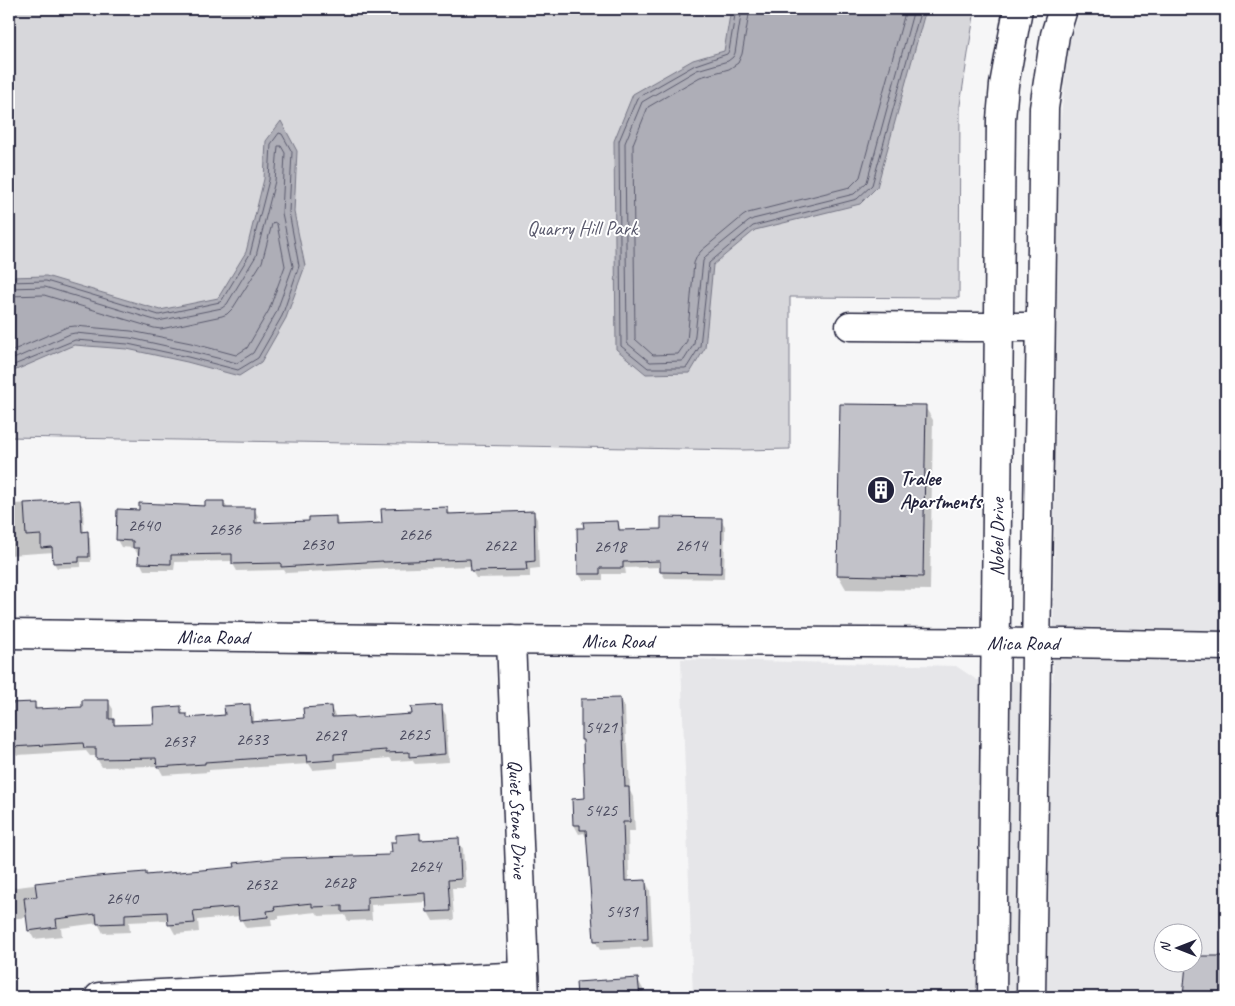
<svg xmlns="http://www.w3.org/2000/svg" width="1235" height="1006" font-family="Caveat,sans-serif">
	<rect width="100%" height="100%" fill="#f6f6f7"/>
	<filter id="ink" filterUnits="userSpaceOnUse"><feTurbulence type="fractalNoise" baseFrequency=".02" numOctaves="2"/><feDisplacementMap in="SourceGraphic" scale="10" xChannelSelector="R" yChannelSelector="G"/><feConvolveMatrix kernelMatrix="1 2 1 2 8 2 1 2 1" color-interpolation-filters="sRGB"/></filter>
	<g filter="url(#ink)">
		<!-- built -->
		<path fill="#e6e6e9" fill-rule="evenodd" d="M1081,9H1226V997H693L681,659L956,666L977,680L1053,681L1058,143L1069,43ZM1162,934H1192V964H1162Z"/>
		<!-- green -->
		<polygon fill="#d7d7db" stroke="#7c7c8b" points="9,9 975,9 960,105 959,298 790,297 790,449 742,450 9,437"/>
		<!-- water -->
		<g fill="#aeaeb7" stroke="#767685">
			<polygon points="731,9 926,9 877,187 860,204 755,230 713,265 705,348 690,373 646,374 616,349 614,141 633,94 693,60 724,51"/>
			<polygon points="281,121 297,151 294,212 305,266 286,318 261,362 239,376 187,362 127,349 74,345 9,373 9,277 46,276 160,310 218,298 246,252 264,179 266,141"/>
		</g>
		<!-- shadow -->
		<g fill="#0003">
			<polygon points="925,407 933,420 930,590 846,589 838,575"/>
			<polygon points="80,502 83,507 84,533 87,533 90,538 91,562 81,562 81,567 57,568 54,563 54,552 9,555 9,564 9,504"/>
			<polygon points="224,502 228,509 254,509 258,516 258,524 310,522 335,517 340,526 383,524 447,508 452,516 533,512 537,519 539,568 530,569 530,577 476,578 472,571 472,566 388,569 388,568 286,573 284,570 237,571 233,564 233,561 175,562 174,570 144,570 140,562 140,555 138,555 134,548 121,547 117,540 118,510 140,511 206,507"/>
			<polygon points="721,520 725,526 724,579 665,578 661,572 661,567 625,568 626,574 603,574 603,580 583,580 579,574 618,522 621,531 662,530"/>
			<polygon points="620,699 625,708 626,742 628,745 630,791 633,797 635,831 628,831 629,882 645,881 650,890 653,947 600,950 595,941 590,853 587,839 584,833 579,834 574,825 586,799 584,742 583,740"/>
			<polygon points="108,701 113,709 113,720 116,726 155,725 180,708 188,720 226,717 249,706 254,714 254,723 305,719 330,707 335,715 335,718 354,717 355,719 413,715 441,707 446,715 449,762 415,764 412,760 392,761 390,758 338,762 338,768 313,770 309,764 209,770 209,772 163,775 158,766 102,767 97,759 97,756 90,756 86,751 17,755 15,752 9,752 9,710 34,703 38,710 83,708"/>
			<polygon points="419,835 423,841 458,840 463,849 466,888 452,888 454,920 433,921 428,912 428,902 371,905 372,920 348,921 345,915 319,916 316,912 279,916 279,919 271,919 272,926 246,928 241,919 240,916 198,920 199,932 175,934 170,925 169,920 129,922 130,932 103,933 98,923 61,928 62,936 34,939 29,930 28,917 9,919 9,888 107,876 147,876 391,856 397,843"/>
			<polygon points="1226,866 1226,997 1185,997 1188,964 1225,958"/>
			<polygon points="638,980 643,989 644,997 594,997 593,982"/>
		</g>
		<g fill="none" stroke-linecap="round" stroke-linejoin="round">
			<!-- shore -->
			<g stroke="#5a5a6d" stroke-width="1">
				<polyline points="736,9 729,51 727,54 695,65 637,98 619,141 621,346 648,368 685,368 687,367 700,346 709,263 753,226 857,199 872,185 921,9"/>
				<polyline points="742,9 735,53 733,57 728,61 697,70 642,102 625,143 627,343 650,362 682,361 684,360 694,344 703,261 706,256 748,222 753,219 854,194 867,182 914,9"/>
				<polyline points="750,9 742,54 738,63 729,69 700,77 648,107 633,144 635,339 653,355 678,354 687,341 694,263 697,256 701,251 743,216 748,213 850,187 860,177 906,9"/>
				<polyline points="9,282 46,281 159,315 220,302 222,300 250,254 269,180 271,144 279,133 282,134 292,152 289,212 299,266 282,316 258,358 238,370 188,357 128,344 75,340 9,367"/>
				<polyline points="9,288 45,287 158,321 222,308 227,304 256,256 275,181 278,146 281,146 285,153 282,213 293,266 276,313 253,353 237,363 189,351 130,338 75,333 70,334 9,361"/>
				<polyline points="9,296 44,295 154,328 161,329 222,316 227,314 233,308 262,262 272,224 274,222 277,224 285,266 269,310 247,348 236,355 191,343 131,331 75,326 67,327 9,352"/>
			</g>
		</g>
		<!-- building -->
		<g fill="#c2c2c9" stroke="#22223b">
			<polygon points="840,404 926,405 923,577 837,575"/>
			<polygon points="80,500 82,532 88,531 89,557 79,557 79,562 53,563 52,547 41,548 41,535 26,536 24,503"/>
			<polygon points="205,501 224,501 224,508 255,508 255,523 309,521 309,517 336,516 336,525 382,523 381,509 448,507 448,514 534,511 535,561 526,562 527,570 471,571 470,559 383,562 383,561 281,567 281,563 232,564 232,554 171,555 171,564 138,563 139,548 133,548 133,541 116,540 117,509 139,510 139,503 205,506"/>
			<polygon points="661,517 722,518 721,573 660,572 660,561 623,562 623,568 600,568 600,574 578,574 577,528 584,528 583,522 618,521 619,530 661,529"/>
			<polygon points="620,698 622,735 623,735 625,787 629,787 630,822 623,822 625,881 646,880 648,939 594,941 586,830 580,830 580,825 573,825 572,799 585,798 583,740 581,740 581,699"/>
			<polygon points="82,700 109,700 109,719 114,719 114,725 154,724 153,708 181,706 181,714 187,714 187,718 225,715 224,706 250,704 251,722 304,718 303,708 331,706 332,717 354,716 354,718 412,714 411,707 442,705 445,754 409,757 409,752 386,753 386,750 334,754 334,760 307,762 306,755 205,762 205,764 157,767 156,758 96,759 96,748 84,748 83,743 11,747 9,703 35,702 35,709 82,707"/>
			<polygon points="420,833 420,840 459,838 461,879 448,880 450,911 427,912 426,893 367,897 367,911 342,912 342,906 312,907 312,903 274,907 275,910 267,911 268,917 239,920 238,907 193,911 195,923 168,925 167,912 125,914 125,923 97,924 96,914 56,919 57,927 28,931 24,898 37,897 35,883 107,875 146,872 146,875 235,867 234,863 283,858 389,855 389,852 392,852 391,842 396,842 396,835"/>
			<polygon points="1192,956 1226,956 1226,997 1183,997 1186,964 1192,964"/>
			<polygon points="638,978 640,997 577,997 576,982"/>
		</g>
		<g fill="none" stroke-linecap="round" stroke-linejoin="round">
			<defs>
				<g id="minor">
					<polyline points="850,326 969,327 1040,327"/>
					<path id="s1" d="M9,634L467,640L1066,643L1226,646"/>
					<path id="s2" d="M511,640L525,997"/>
					<polyline points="99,997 524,976"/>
					<path id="s3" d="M992,997L1001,119L1004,85L1018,9"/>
					<polyline points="1031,997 1044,108 1055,35 1063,9"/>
				</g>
			</defs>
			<!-- minor casing -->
			<use href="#minor" stroke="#22223b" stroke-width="31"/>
			<!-- minor -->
			<use href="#minor" stroke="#fff" stroke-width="28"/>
		</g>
	</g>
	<!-- icons -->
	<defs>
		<symbol id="building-disc" viewBox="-11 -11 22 22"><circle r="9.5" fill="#22223b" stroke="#fff"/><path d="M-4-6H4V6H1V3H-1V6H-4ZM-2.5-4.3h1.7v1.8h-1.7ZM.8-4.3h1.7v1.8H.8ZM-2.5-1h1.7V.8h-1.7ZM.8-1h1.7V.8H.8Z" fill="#fff"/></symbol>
	</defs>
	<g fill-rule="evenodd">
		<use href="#building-disc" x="865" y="474" width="32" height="32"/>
	</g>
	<g text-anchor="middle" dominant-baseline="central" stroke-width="4" stroke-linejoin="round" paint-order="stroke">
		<!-- number labels -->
		<g font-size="18" fill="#4a4a5e">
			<text x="144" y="525">2640</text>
			<text x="225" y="529">2636</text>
			<text x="415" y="534">2626</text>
			<text x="317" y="544">2630</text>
			<text x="500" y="545">2622</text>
			<text x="691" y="545">2614</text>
			<text x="610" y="546">2618</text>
			<text x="601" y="727">5421</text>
			<text x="414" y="734">2625</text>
			<text x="330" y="735">2629</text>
			<text x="252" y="739">2633</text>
			<text x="179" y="741">2637</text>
			<text x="601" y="810">5425</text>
			<text x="425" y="866">2624</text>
			<text x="339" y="882">2628</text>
			<text x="261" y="884">2632</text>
			<text x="122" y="898">2640</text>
			<text x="622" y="911">5431</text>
		</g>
		<!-- park labels -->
		<g font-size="20" fill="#58586b" stroke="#fff">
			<text x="582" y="228">Quarry Hill Park</text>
		</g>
		<!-- poi labels -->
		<g font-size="20" font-weight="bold" fill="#22223b" stroke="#fff" text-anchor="start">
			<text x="900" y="478">Tralee<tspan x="900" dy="23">Apartments</tspan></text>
		</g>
		<!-- street labels -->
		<g font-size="20" fill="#22223b" stroke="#fff">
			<text stroke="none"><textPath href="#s3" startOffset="460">Nobel Drive</textPath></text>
			<text stroke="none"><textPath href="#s1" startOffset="204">Mica Road</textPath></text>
			<text stroke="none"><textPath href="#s1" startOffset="609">Mica Road</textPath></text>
			<text stroke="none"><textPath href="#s1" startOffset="1014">Mica Road</textPath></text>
			<text stroke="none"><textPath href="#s2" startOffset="179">Quiet Stone Drive</textPath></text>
		</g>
	</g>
	<!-- margin -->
	<rect width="1235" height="1006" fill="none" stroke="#fff" stroke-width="30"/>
	<rect x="15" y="15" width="1205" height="976" fill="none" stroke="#22223b" stroke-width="2" filter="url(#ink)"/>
	<!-- north arrow -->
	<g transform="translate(1178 948) rotate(270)"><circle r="24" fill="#ffffff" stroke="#a7a7b1"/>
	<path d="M0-4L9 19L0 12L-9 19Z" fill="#22223b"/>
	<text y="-8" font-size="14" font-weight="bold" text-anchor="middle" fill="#22223b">N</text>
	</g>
</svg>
